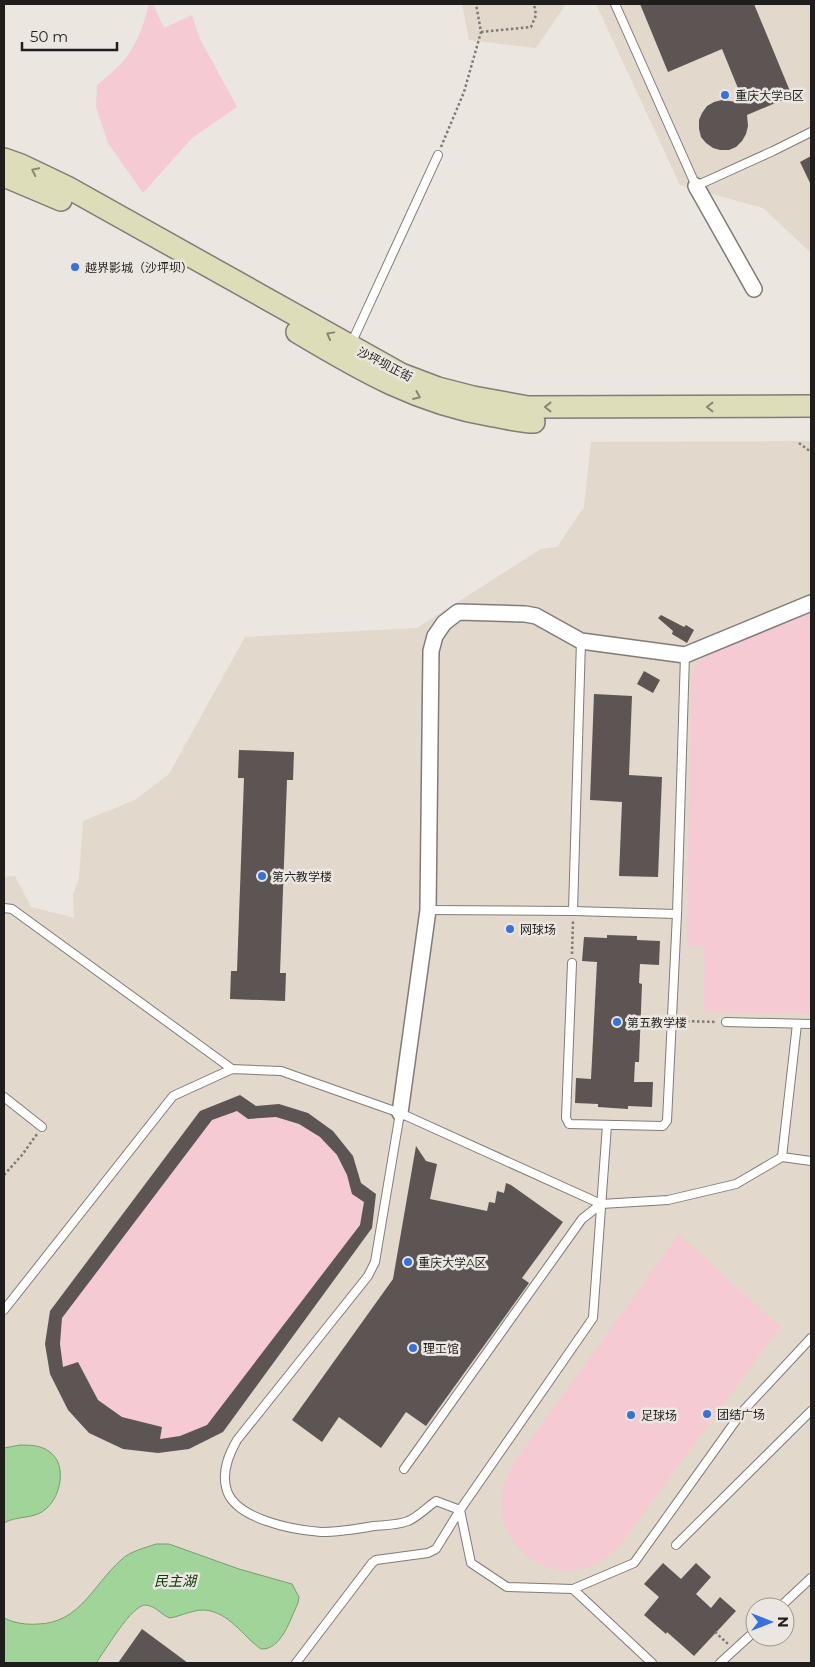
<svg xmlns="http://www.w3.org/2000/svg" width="815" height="1667" font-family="Montserrat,'Noto Sans SC',sans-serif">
	<rect width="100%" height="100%" fill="#ebe6e0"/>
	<!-- built -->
	<g fill="#e2d8cc" fill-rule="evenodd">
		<polygon points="462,4 566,4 536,48 469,40"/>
		<polygon points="596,4 811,4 811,253 763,208 680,185"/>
		<path d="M811,441V1663H4V877L15,876L31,907L74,918L73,894L79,879L83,821L135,800L169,774L245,637L417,628L541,549L557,547L584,507L591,442ZM755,1607H785V1637H755Z"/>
	</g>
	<!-- green -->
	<g fill="#f6cad3">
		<path d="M149,4H153L164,28L192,15L200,39L237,107L192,138L143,193L108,143L96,107L97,85C105,78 114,71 121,64C136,47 144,25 149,4Z"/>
		<polygon points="811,611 811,1014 703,1012 705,947 687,946 691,680 696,665 709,655"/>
		<path d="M237,1111C240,1113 244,1117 247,1118C256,1121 268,1116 278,1118C329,1129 339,1162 364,1202L360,1225L207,1425L180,1436L160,1439L162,1427L122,1417L98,1400L78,1362L63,1367L60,1344L62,1318L212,1120Z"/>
		<path d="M679,1234L780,1327L621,1544C612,1553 603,1561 591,1566C548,1584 503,1548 501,1505C501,1490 507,1477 513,1464Z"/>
	</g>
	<!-- water -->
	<g fill="#a0d499" stroke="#7a9d74">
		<path d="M20,1445C30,1445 41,1445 50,1452C67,1465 61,1495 47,1508C35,1520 17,1515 4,1523V1448Z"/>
		<path d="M156,1544H169L239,1569L292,1584L299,1597L298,1603C290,1619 282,1650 261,1649C242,1636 230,1612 204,1610C192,1610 181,1616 170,1618C161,1615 156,1606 146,1605C132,1604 105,1651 96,1663H4V1618C14,1623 26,1625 38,1624C80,1623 93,1585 121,1560C130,1551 145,1548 156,1544Z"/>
	</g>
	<!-- building -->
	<g fill="#5c5553" fill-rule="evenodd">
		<polygon points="640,4 754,4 792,96 747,115 748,126 746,134 742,141 736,147 729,150 720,150 713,148 706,143 701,137 699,129 699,120 702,113 707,106 714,102 722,100 744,103 722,49 668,72"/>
		<polygon points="811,156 811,185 800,162"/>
		<polygon points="661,615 684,627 686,625 694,630 687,643 672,634 673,631 658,618"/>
		<polygon points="644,671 660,680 653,693 637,684"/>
		<polygon points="594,694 632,696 629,775 662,777 658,877 619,876 622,802 590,800"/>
		<polygon points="239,750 294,752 293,780 287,780 280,973 286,973 285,1001 230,999 231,971 237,971 244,778 238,778"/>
		<polygon points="607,935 637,936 637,940 660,941 659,965 640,964 639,983 642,984 639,1062 635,1062 634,1082 653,1082 652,1107 628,1106 628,1109 598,1107 598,1104 575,1103 576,1078 591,1079 597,962 582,961 584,937 607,938"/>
		<path d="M240,1095L256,1106L279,1104L308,1113L333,1131L353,1156L361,1183L376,1194L372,1228L223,1432L189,1449L158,1453L123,1449L89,1433L68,1410L50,1374L45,1344L50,1311L200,1111ZM237,1111L248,1119L276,1117L299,1124L320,1137L337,1155L347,1175L352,1194L364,1202L360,1225L207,1425L180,1436L160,1439L162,1427L122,1417L98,1400L78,1362L63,1367L60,1344L62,1318L212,1120Z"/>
		<polygon points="416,1146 426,1161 437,1164 430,1199 487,1211 489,1202 495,1203 497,1191 504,1193 506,1183 511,1185 563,1222 522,1278 529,1283 426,1426 406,1412 381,1448 339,1417 322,1442 292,1420 393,1279"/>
		<polygon points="663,1563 681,1579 696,1563 711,1577 696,1594 711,1608 720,1597 736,1611 694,1656 667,1632 666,1634 644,1615 659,1597 644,1584"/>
		<polygon points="142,1629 188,1663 118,1663"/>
	</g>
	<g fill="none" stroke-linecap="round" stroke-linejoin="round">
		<defs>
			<g id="service">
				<polyline points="615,4 696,186 773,151 811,132"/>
				<polyline points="351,344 438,155"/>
				<polyline points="4,908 12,909 232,1069"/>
				<polyline points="428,910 573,911 677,914"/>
				<polyline points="573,911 581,641"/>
				<polyline points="572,963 566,1118 569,1124 663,1126 667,1121 677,914 685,655"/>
				<polyline points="726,1022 811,1024"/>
				<polyline points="797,1024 782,1157 811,1161"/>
				<polyline points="4,1097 42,1127"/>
				<path d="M400,1113L375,1262L368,1276L237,1440C229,1454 222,1470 226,1487C232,1519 294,1530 321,1532C339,1532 357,1529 374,1526C384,1525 399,1525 408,1521C418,1517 427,1507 436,1501L460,1510L471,1563L507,1587L573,1589L652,1663"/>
				<polyline points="4,1310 173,1096 232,1069 281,1071 400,1113 601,1204 668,1200 736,1184 782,1157"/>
				<polyline points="404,1469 582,1219 601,1204"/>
				<polyline points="676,1545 811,1411"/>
				<polyline points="573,1589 634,1563 742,1412 811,1338"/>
				<polyline points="780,1607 811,1578"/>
				<polyline points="296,1663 372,1563 376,1560 428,1553 436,1549 460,1510 593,1318 607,1125"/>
				<polyline points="720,1663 755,1631"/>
			</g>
			<g id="minor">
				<polyline points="696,186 754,289"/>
				<polyline points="400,1113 428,910 431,651 435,636 444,623 458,612 525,614 536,616 581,641 685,655 811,603"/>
			</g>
			<g id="secondary">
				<polyline points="4,159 21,165 67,187 401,374 438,388 473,397 528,407 811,406"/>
				<polyline points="4,176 61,200"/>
				<path d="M297,332C362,371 417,403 493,416C506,418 521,422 534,422"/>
			</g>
		</defs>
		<!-- service casing -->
		<use href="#service" stroke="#807c76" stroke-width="10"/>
		<!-- minor casing -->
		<use href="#minor" stroke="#807c76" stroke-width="18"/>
		<!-- secondary casing -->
		<use href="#secondary" stroke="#807c76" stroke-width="24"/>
		<!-- path -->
		<g stroke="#7e7b77" stroke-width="2.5" stroke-dasharray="2.5 2.5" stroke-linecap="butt">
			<polyline points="481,32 531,27 536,15 534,4"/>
			<polyline points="441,147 464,92 481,32 476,4"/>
			<polyline points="799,443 811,452"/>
			<polyline points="572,954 573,920"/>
			<polyline points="650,1021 662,1021"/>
			<polyline points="682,1021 717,1022"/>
			<polyline points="4,1175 22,1155 37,1134"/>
			<polyline points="715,1632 728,1644"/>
		</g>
		<!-- service -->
		<use href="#service" stroke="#fff" stroke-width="8"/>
		<!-- minor -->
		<use href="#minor" stroke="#fff" stroke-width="15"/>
		<!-- secondary -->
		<use href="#secondary" stroke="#deddba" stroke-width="21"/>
	</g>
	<!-- one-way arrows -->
	<defs><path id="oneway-chevron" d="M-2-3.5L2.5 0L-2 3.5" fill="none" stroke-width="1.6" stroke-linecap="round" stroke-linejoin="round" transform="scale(1.25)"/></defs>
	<g stroke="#888773">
		<use href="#oneway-chevron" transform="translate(35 171) rotate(-154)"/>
		<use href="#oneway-chevron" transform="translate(330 335) rotate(-151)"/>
		<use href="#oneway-chevron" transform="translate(417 396) rotate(23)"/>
		<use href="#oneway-chevron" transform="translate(548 407) rotate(180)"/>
		<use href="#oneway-chevron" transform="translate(710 407) rotate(180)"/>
	</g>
	<!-- markers -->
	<g fill="#3771e0" stroke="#ebe6e0" stroke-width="2">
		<circle cx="725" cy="95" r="5"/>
		<circle cx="75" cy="267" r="5"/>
		<circle cx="262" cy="876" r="5"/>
		<circle cx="510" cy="929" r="5"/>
		<circle cx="617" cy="1022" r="5"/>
		<circle cx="408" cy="1262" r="5"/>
		<circle cx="413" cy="1348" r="5"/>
		<circle cx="707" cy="1414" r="5"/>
		<circle cx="631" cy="1415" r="5"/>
	</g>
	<g text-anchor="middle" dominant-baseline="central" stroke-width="5" stroke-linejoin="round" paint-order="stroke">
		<!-- poi labels -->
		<g font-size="12" fill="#201e1c" stroke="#ebe6e0" text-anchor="start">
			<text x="735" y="95">重庆大学B区</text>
			<text x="85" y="267">越界影城（沙坪坝）</text>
			<text x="272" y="876">第六教学楼</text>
			<text x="520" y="929">网球场</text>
			<text x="627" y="1022">第五教学楼</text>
			<text x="418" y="1262">重庆大学A区</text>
			<text x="423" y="1348">理工馆</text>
			<text x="717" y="1414">团结广场</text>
			<text x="641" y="1415">足球场</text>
		</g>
		<!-- street labels -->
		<g font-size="12" fill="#201e1c" stroke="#ebe6e0">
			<text transform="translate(385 364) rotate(27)">沙坪坝正街</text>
		</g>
		<!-- water labels -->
		<g font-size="14" font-style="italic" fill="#0c4107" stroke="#ebe6e0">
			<text x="175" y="1581">民主湖</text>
		</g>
	</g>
	<!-- border -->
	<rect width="815" height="1667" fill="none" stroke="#201e1c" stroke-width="10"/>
	<!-- north arrow -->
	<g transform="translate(770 1622) rotate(90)"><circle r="24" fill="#ebe6e0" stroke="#9a9692"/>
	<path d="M0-4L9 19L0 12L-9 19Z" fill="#3771e0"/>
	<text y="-8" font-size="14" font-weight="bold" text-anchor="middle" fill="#201e1c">N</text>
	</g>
	<!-- scale -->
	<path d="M22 42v8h95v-8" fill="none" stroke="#201e1c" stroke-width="2.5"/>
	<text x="30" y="42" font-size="15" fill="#201e1c" stroke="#ebe6e0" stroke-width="4" paint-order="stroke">50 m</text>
</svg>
